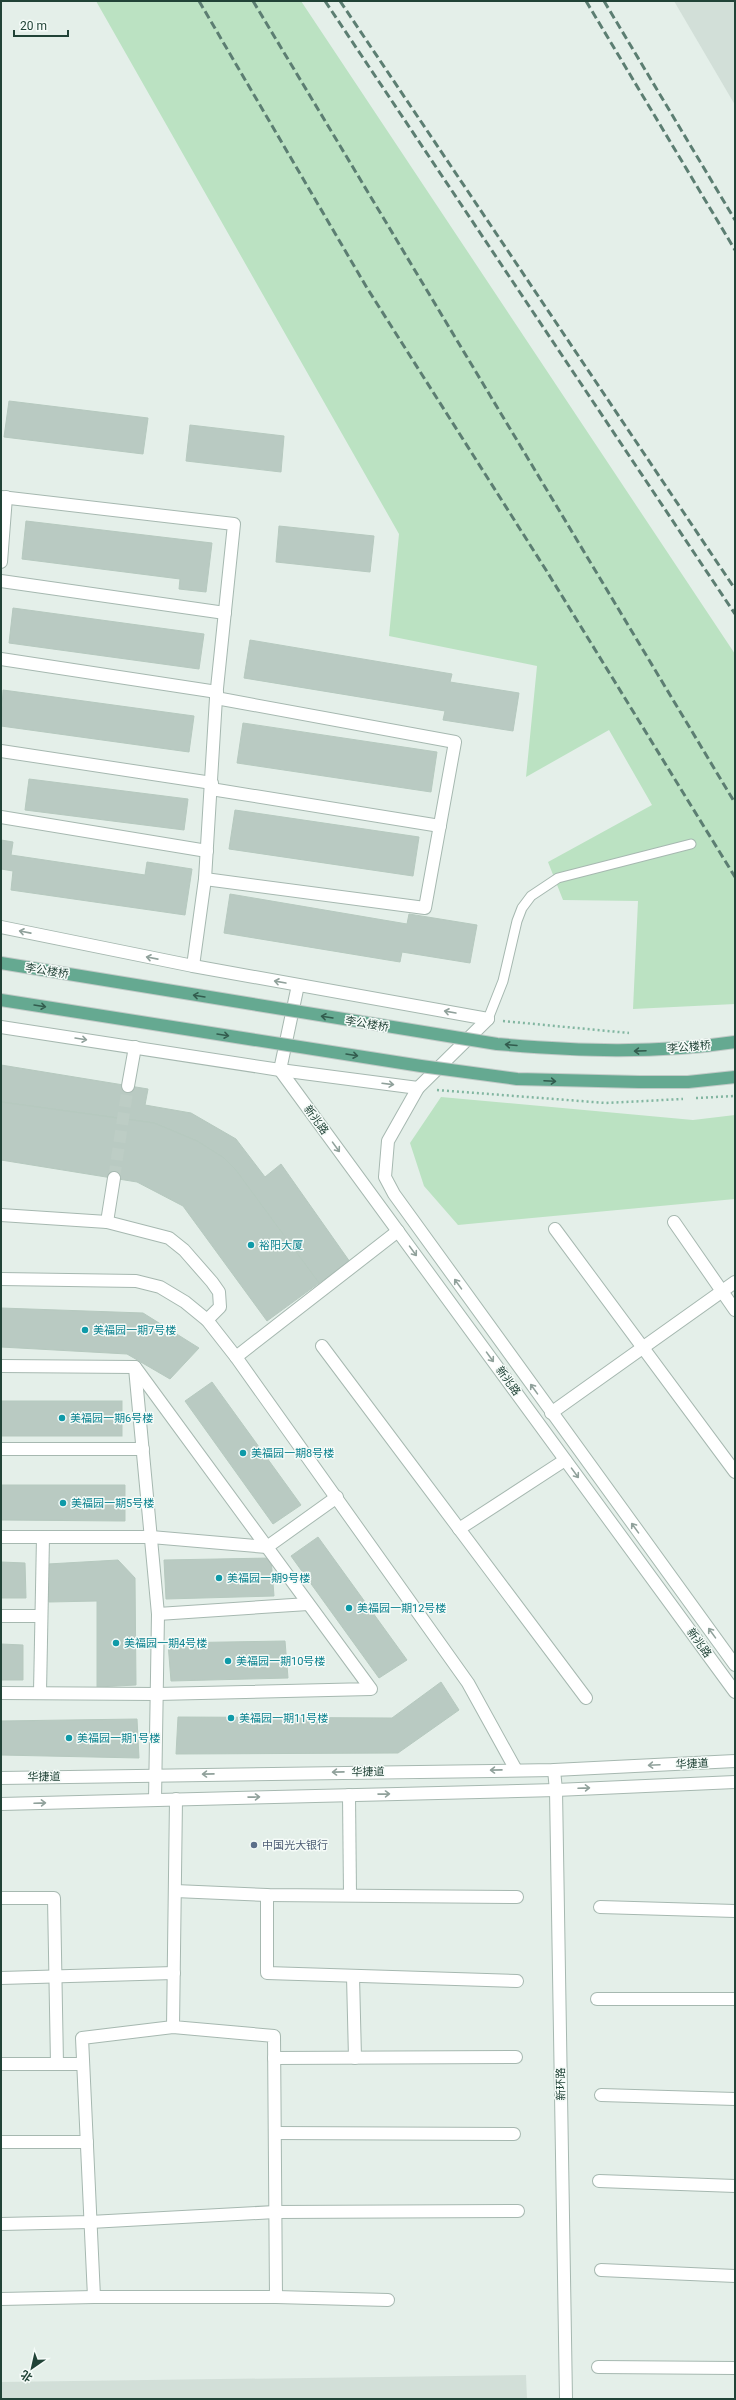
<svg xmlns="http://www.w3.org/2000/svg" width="736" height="2400" font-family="Roboto,'Noto Sans SC',sans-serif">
	<rect width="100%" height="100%" fill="#e4efe9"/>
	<!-- built -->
	<g fill="#d2dfd8">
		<polygon points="674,1 735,1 735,105"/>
		<polygon points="526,2375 527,2399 1,2399 1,2382"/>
	</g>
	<!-- green -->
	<g fill="#bbe2c2">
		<polygon points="96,1 301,1 735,654 735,1004 633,1009 638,901 563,900 548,862 652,805 609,730 526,777 537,666 389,636 399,534"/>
		<polygon points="441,1097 693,1120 735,1115 735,1199 458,1225 424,1186 410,1143"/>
	</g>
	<!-- building -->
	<g fill="#b9cac2" stroke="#b6c9bf">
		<polygon points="9,401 148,418 143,454 4,437"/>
		<polygon points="190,425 284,436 281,472 186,461"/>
		<polygon points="26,521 212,543 206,592 179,589 180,579 22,559"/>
		<polygon points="279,526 374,536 370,572 276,562"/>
		<polygon points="13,608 204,634 199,669 9,643"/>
		<polygon points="250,640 452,674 450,682 519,693 513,731 443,720 445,711 244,678"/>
		<polygon points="3,690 194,716 189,752 1,726"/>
		<polygon points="243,723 437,752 431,792 237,763"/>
		<polygon points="29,779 188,799 184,830 25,810"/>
		<polygon points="235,810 419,837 413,876 229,849"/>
		<polygon points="1,840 13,842 11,855 145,875 147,862 192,869 185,915 11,890 13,871 1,869"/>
		<polygon points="230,894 407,924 409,914 477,925 470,963 402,952 400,962 224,933"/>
		<polygon points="1,1065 148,1089 145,1105 191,1113 236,1139 265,1177 281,1164 350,1262 319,1283 235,1169 224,1158 197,1141 154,1123 1,1102"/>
		<polygon points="1,1102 154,1123 197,1141 224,1158 235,1169 319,1283 267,1321 183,1206 137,1182 1,1160"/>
		<polygon points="1,1308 143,1313 199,1348 170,1379 127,1354 1,1347"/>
		<polygon points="212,1382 301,1505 273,1524 185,1401"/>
		<rect x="1" y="1401" width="121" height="35"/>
		<polygon points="1,1485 125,1485 125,1521 1,1520"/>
		<polygon points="318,1537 407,1660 379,1678 291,1556"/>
		<polygon points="271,1558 274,1596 166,1599 164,1560"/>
		<polygon points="118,1560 135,1578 136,1685 97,1687 97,1601 49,1602 48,1564"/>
		<polygon points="1,1562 25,1563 26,1598 1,1598"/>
		<polygon points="285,1641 288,1678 171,1681 168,1643"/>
		<polygon points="1,1644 23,1645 23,1680 1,1680"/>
		<polygon points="441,1682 459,1710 398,1753 176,1754 178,1717 392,1718"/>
		<polygon points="137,1719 139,1758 1,1755 1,1721"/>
	</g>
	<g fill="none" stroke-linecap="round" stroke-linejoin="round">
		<!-- minor-tunnel -->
		<polyline stroke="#bdcdc5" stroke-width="12" stroke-dasharray="12 6" stroke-linecap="butt" points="114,1178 128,1086"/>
		<defs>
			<polyline id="service" points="488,1019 503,981 517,921 522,908 531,896 558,878 691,844"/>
			<g id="minor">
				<polyline points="1,497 234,524 216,698 205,879 193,966"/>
				<polyline points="1,562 6,497"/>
				<polyline points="1,581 225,613"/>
				<polyline points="1,659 217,692"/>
				<polyline points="1,751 212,783"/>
				<polyline points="211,789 440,826"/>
				<polyline points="1,817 207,851"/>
				<polyline points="205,879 425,908 455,742 216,698"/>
				<polyline points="128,1086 135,1047"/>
				<polyline points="1,1215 107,1222 169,1238 184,1250 212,1282 219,1292 220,1307 207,1320"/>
				<polyline points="107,1222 114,1178"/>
				<polyline points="674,1222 735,1310"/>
				<polyline points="555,1229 735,1472"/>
				<polyline points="1,1279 136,1281 160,1287 185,1302 207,1320 236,1357 468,1683 516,1770"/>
				<polyline points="322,1346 586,1698"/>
				<polyline points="236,1357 398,1231"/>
				<polyline points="1,1366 135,1367"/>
				<polyline points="135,1368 158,1614 155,1800"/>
				<polyline points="551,1413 735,1282"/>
				<polyline points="1,1449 143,1449"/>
				<polyline points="459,1529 565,1460"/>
				<polyline points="1,1537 151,1537 267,1547 337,1497"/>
				<polyline points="158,1614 308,1604"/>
				<polyline points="1,1616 41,1616"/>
				<polyline points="40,1692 43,1537"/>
				<polyline points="1,1693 157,1694 371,1689 135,1367"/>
				<polyline points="349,1795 350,1895"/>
				<polyline points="175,1891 267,1895 517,1897"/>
				<polyline points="267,1895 267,1973 517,1981"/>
				<polyline points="1,1898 54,1898 57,2064"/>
				<polyline points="600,1907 735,1911"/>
				<polyline points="353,1976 355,2058"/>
				<polyline points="1,1978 174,1973"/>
				<polyline points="597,1999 735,1999"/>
				<polyline points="173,2027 82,2038 94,2297 276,2297 274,2036 173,2027 176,1799"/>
				<polyline points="274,2058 516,2057"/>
				<polyline points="1,2064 83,2064"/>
				<polyline points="601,2095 735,2099"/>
				<polyline points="275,2133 514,2134"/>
				<polyline points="1,2142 87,2142"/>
				<polyline points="599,2181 735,2186"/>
				<polyline points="1,2224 90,2222 275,2212 518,2211"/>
				<polyline points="601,2270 735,2276"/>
				<polyline points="276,2297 388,2300"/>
				<polyline points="1,2299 94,2297"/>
				<polyline points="598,2367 735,2368"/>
			</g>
			<g id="tertiary">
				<polyline points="1,927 193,966 488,1019"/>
				<polyline points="488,1019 418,1088 388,1141 385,1177 394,1194 735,1665"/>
				<polyline points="1,1027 280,1070 418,1088"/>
				<polyline points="280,1070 735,1692"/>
				<polyline points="280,1070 298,985"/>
				<polyline points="554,1770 556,1790 566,2399"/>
				<polyline points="1,1778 554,1770 735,1761"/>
				<polyline points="1,1804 556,1790 735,1782"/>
			</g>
		</defs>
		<!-- service casing -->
		<use href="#service" stroke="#a6b8b0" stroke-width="11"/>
		<!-- minor casing -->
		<use href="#minor" stroke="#a6b8b0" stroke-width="14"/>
		<!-- tertiary casing -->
		<use href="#tertiary" stroke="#a6b8b0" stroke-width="14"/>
		<!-- path -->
		<g stroke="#82b6a1" stroke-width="2.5" stroke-dasharray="2 3" stroke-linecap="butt">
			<polyline points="503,1021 629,1033"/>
			<polyline points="437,1090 606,1103 683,1099"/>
			<polyline points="696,1098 735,1096"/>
		</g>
		<!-- service -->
		<use href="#service" stroke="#fff" stroke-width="9"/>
		<!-- minor -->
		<use href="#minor" stroke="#fff" stroke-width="12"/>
		<!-- tertiary -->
		<use href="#tertiary" stroke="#fff" stroke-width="12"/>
		<!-- rail -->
		<g stroke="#5c7e72" stroke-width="3" stroke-dasharray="8 4" stroke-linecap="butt">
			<polyline points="199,1 367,288 546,570 735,877"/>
			<polyline points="253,1 735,803"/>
			<polyline points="325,1 735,614"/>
			<polyline points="340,1 735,589"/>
			<polyline points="586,1 735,250"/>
			<polyline points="604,1 735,220"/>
		</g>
		<defs>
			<g id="primary-bridge">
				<path d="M1,963L497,1044C577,1051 655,1054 735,1042"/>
				<polyline points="1,1000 421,1066 517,1079 639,1082 688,1082 735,1077"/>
			</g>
		</defs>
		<!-- primary-bridge casing -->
		<use href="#primary-bridge" stroke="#c1cac7" stroke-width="14" stroke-linecap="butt"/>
		<!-- primary-bridge -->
		<use href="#primary-bridge" stroke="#65a991" stroke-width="12"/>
	</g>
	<!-- one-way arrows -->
	<defs><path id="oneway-shaft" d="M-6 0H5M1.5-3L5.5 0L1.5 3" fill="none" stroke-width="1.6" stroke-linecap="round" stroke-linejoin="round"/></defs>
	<g stroke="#90a19b">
		<use href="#oneway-shaft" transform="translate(25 932) rotate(-169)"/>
		<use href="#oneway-shaft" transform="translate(152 958) rotate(-169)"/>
		<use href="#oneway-shaft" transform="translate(280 982) rotate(-170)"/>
		<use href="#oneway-shaft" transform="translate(450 1012) rotate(-170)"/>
		<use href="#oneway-shaft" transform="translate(81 1039) rotate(9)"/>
		<use href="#oneway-shaft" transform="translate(388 1084) rotate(7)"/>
		<use href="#oneway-shaft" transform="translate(336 1147) rotate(54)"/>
		<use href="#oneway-shaft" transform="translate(413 1251) rotate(54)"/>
		<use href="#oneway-shaft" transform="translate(458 1284) rotate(-126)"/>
		<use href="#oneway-shaft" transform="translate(490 1357) rotate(54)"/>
		<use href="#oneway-shaft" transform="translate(534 1389) rotate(-126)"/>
		<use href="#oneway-shaft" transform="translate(575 1473) rotate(54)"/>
		<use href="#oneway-shaft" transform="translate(635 1528) rotate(-126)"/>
		<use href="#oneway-shaft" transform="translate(712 1633) rotate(-126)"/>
		<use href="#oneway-shaft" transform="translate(654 1765) rotate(177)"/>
		<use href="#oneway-shaft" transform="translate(496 1770) rotate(179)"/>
		<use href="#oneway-shaft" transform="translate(338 1772) rotate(179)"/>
		<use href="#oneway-shaft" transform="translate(208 1774) rotate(179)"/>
		<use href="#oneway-shaft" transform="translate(584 1788) rotate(-2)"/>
		<use href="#oneway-shaft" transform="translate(384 1794) rotate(-1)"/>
		<use href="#oneway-shaft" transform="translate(254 1797) rotate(-1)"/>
		<use href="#oneway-shaft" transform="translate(40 1803) rotate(-2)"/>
	</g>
	<g stroke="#325c4e">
		<use href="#oneway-shaft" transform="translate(199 996) rotate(-171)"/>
		<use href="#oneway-shaft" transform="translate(40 1006) rotate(9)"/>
		<use href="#oneway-shaft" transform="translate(327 1017) rotate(-171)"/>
		<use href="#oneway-shaft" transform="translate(223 1035) rotate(9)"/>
		<use href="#oneway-shaft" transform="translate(511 1045) rotate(-175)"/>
		<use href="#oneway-shaft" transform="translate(640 1051) rotate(178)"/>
		<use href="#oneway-shaft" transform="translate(352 1055) rotate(9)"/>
		<use href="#oneway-shaft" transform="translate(550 1081) rotate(3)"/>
	</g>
	<!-- markers -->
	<g fill="#0f9aa8" stroke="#f5fbf8" stroke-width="1.5">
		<circle cx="251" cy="1245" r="4"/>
		<circle cx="85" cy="1330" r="4"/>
		<circle cx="62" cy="1418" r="4"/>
		<circle cx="243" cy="1453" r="4"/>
		<circle cx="63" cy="1503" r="4"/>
		<circle cx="219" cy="1578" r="4"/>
		<circle cx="349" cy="1608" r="4"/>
		<circle cx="116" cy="1643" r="4"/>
		<circle cx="228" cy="1661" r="4"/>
		<circle cx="231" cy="1718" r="4"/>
		<circle cx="69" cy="1738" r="4"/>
	</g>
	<circle fill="#5c6f8a" stroke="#f5fbf8" stroke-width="1.5" cx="254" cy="1845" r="4"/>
	<g text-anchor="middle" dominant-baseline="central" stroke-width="3" stroke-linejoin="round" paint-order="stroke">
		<!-- street labels -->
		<g font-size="11" fill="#214337" stroke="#f5fbf8">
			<text transform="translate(47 971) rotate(9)">李公楼桥</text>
			<text transform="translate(367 1024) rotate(9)">李公楼桥</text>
			<text transform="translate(689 1047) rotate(-5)">李公楼桥</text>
			<text transform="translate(316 1120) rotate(54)">新兆路</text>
			<text transform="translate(508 1381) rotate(54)">新兆路</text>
			<text transform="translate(699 1643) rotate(54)">新兆路</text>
			<text transform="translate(692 1764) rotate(-3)">华捷道</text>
			<text transform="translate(368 1772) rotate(-1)">华捷道</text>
			<text transform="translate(44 1777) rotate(-1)">华捷道</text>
			<text transform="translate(561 2084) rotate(-91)">新环路</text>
		</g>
		<!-- culture labels -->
		<g font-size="11" fill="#0d838f" stroke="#f5fbf8" text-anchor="start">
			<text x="259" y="1245">裕阳大厦</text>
			<text x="93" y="1330">美福园一期7号楼</text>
			<text x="70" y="1418">美福园一期6号楼</text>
			<text x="251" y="1453">美福园一期8号楼</text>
			<text x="71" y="1503">美福园一期5号楼</text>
			<text x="227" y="1578">美福园一期9号楼</text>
			<text x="357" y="1608">美福园一期12号楼</text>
			<text x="124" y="1643">美福园一期4号楼</text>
			<text x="236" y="1661">美福园一期10号楼</text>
			<text x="239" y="1718">美福园一期11号楼</text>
			<text x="77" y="1738">美福园一期1号楼</text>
		</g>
		<!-- service labels -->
		<g font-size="11" fill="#4e5e75" stroke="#f5fbf8" text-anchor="start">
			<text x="262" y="1845">中国光大银行</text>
		</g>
	</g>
	<!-- border -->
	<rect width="736" height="2400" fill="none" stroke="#214337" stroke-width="4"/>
	<!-- north arrow -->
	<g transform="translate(32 2368) rotate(214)" stroke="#f5fbf8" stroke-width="3" paint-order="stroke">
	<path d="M0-3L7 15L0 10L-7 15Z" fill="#214337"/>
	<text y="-6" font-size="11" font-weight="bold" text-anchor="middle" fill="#214337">北</text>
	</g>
	<!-- scale -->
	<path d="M14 30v6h54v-6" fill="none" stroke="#214337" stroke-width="2"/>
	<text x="20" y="30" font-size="12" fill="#214337" stroke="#f5fbf8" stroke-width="3" paint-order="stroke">20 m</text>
</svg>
